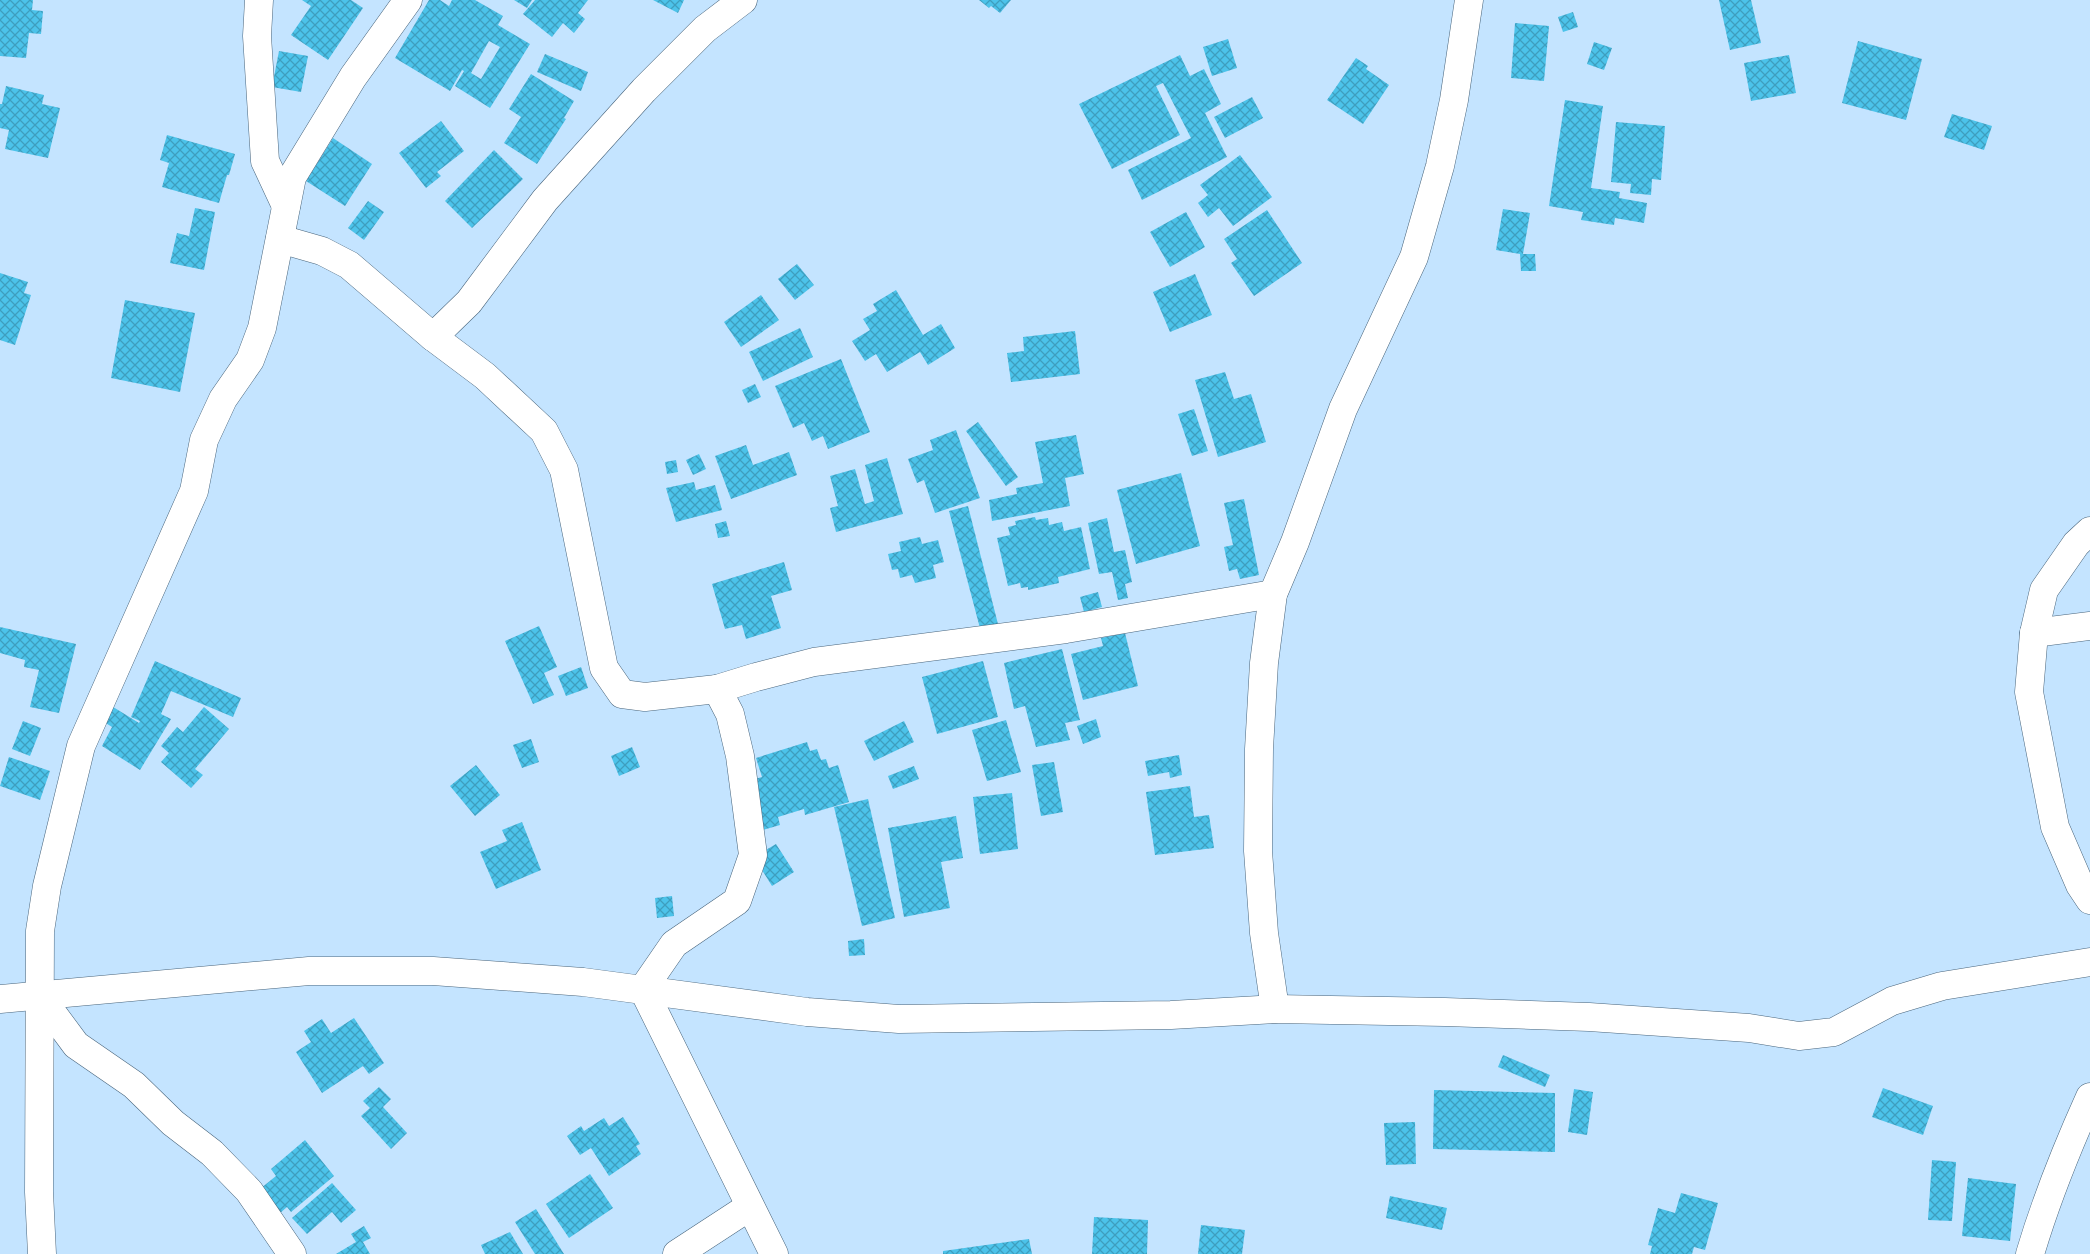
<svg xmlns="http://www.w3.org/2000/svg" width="2090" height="1254" font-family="Merriweather,serif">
	<defs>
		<pattern id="building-cross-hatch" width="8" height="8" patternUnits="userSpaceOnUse" patternTransform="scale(1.25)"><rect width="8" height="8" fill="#4cc3ea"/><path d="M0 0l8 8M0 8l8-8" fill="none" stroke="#3e9ebe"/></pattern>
	</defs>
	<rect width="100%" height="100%" fill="#c4e4ff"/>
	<!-- building -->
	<g fill="url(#building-cross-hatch)" fill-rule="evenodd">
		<polygon points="0,0 33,0 32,10 43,11 41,34 29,33 26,58 0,56"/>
		<polygon points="302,0 351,0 363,8 328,60 291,35 311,6"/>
		<path d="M429,0H440L449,6L452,0H475L503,16L498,25L530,44L490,108L455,86L464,71L462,70L450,91L395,58ZM489,41L500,47L481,79L471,73Z"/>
		<polygon points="514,0 532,0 527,8"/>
		<polygon points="535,0 588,0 578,13 585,19 574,33 563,23 552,37 523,14"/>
		<polygon points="653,0 684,0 678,13"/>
		<polygon points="979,0 1011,0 1000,13 991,6 989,8"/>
		<polygon points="1719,0 1751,0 1761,43 1730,50"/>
		<polygon points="1573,12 1578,27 1563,32 1558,17"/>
		<polygon points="1515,23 1549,26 1544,81 1511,78"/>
		<polygon points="1228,39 1237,68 1212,76 1203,47"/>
		<polygon points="1858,41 1922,59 1906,120 1842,103"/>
		<polygon points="1594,42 1612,48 1604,70 1587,64"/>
		<polygon points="279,51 308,56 301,92 272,87"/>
		<polygon points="545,54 588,72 581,91 537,72"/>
		<polygon points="1180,55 1190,76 1204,69 1221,104 1205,113 1227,157 1142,200 1128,170 1191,138 1163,83 1156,86 1180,135 1112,169 1079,104"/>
		<polygon points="1789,55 1796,93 1751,101 1744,63"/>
		<polygon points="1356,58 1368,66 1366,69 1389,85 1363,124 1327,100"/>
		<polygon points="531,74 574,101 564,118 566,119 537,164 504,143 521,117 509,109"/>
		<polygon points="6,86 44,95 42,104 60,108 48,158 5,149 9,130 0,128 0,104 2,104"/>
		<polygon points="1252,97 1263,118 1225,138 1214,117"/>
		<polygon points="1565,100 1603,106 1591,188 1620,192 1619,198 1647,203 1644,223 1615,218 1614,225 1581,220 1583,212 1549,206"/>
		<polygon points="1952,114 1992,126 1984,150 1944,137"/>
		<polygon points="441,121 464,151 437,172 441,176 426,188 399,153"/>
		<polygon points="1616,122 1665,126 1661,180 1652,179 1651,195 1630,193 1631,184 1611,182"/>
		<polygon points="167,135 235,154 229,175 227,175 219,203 162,187 169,163 160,160"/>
		<polygon points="333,138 372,164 345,206 306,181"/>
		<polygon points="494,150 523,179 472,228 445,201"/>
		<polygon points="1240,155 1272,197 1233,226 1219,208 1208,217 1198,203 1208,195 1200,185"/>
		<polygon points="368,201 384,212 364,240 348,228"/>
		<polygon points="195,208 215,212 204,270 170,263 177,233 189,236"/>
		<polygon points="1503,209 1530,213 1523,254 1535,254 1536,271 1521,271 1520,254 1496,250"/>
		<polygon points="1267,210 1302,263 1254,296 1231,263 1237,259 1224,239"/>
		<polygon points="1186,212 1205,247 1170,267 1150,232"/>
		<polygon points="797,264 814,285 795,300 778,279"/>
		<polygon points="0,273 28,282 24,293 31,295 15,345 0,340"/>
		<polygon points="1195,274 1212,315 1170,332 1153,292"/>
		<polygon points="896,290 923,335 941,324 955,348 928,365 920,352 887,372 876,354 865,361 852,341 870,330 863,319 877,311 873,304"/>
		<polygon points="761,295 779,320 741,347 724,322"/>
		<polygon points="125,300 195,313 180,392 111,378"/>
		<polygon points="800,328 813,357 763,381 749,352"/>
		<polygon points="1075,331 1080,374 1011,382 1007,353 1024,351 1023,337"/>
		<polygon points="841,359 870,432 828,449 823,436 812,441 804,423 793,428 775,386"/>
		<polygon points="1225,372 1234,399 1251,394 1266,442 1218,457 1195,380"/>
		<polygon points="755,384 761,397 748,403 742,390"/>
		<polygon points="1194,409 1208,451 1192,456 1178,414"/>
		<polygon points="978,422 1018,477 1006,486 966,431"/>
		<polygon points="956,430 980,498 935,513 924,480 917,483 908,459 933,450 930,440"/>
		<polygon points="1076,435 1084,474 1065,478 1070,506 992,521 989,500 1017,494 1016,488 1043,483 1035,442"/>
		<polygon points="746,445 753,465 789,452 797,475 731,499 715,456"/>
		<polygon points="699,454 706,469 693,475 686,460"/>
		<polygon points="887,458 903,514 836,532 830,508 838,506 830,476 855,469 865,504 874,501 865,465"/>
		<polygon points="676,460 678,472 667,474 665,462"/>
		<polygon points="1181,473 1200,546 1136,564 1117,490"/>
		<polygon points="694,482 696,490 715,485 722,510 676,522 666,488"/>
		<polygon points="1244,499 1259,575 1240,579 1237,569 1229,571 1224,547 1233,545 1224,503"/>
		<polygon points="968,506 999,628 981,632 949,511"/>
		<polygon points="1035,517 1036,520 1048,518 1049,525 1062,522 1064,531 1081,527 1090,569 1058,577 1059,583 1028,590 1028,587 1021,588 1020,583 1008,586 997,538 1010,535 1008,527 1016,525 1015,521"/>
		<polygon points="1107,518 1114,552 1125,550 1132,582 1125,584 1128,598 1118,600 1112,572 1099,574 1088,523"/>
		<polygon points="726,521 730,536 718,538 715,524"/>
		<polygon points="920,537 922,544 938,540 944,562 933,565 936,578 915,583 912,575 900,578 898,569 892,570 888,554 901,551 899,542"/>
		<polygon points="784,562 792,590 771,596 781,628 746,639 742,625 725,629 712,584"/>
		<polygon points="1098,592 1102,607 1084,612 1080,597"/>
		<polygon points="539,626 557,667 544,673 554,695 533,704 505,641"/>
		<polygon points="0,627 76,644 59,713 30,707 39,670 24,667 25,660 0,653"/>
		<polygon points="1125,633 1138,686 1083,700 1071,654 1103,646 1101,638"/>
		<polygon points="1062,649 1080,720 1065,723 1070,740 1036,747 1025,706 1014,709 1004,663"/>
		<polygon points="155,661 241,698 233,717 171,691 161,714 171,719 140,770 102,746 112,727 101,720 110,705 139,723 140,721 131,717"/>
		<polygon points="983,661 998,717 937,734 922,677"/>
		<polygon points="581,667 588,688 566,696 558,676"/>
		<polygon points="204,707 229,729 195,769 203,775 191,788 161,762 169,753 161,746 177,727 183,732"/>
		<polygon points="1096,719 1101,737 1083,744 1077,726"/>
		<polygon points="1006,720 1021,772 987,781 972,730"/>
		<polygon points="23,721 41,728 30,756 12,749"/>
		<polygon points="904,721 914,742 874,761 864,741"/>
		<polygon points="531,739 539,762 522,768 513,745"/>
		<polygon points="807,742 810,751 817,749 821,760 826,759 829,768 838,765 849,802 805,815 804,809 778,817 780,825 759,831 744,782 762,777 756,758"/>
		<polygon points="632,747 640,767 619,776 611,756"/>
		<polygon points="1179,755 1182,775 1170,778 1169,772 1148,776 1145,761"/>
		<polygon points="9,757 50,771 40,800 0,786"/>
		<polygon points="1054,762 1063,812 1041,816 1032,765"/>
		<polygon points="476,765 500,795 475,816 450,786"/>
		<polygon points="914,766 919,779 893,789 888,776"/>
		<polygon points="1190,786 1194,817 1209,815 1214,848 1155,855 1146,792"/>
		<polygon points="1012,793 1018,849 980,854 973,797"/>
		<polygon points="868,799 895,918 862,926 834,807"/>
		<polygon points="956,816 963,858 941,862 950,908 904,917 888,828"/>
		<polygon points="522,822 541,870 496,889 480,852 507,841 502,830"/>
		<polygon points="776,844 794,872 772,886 754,857"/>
		<polygon points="672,896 674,916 657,918 655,898"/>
		<polygon points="864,939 865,955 849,956 848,941"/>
		<polygon points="354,1018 384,1063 369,1074 363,1066 322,1093 296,1052 311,1042 304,1031 322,1019 331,1033"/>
		<polygon points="1503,1055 1550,1075 1545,1087 1498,1067"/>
		<polygon points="379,1087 391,1099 383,1107 407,1133 391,1149 361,1116 370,1108 363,1101"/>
		<polygon points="1883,1088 1933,1106 1923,1135 1872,1117"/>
		<polygon points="1574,1089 1593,1092 1587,1135 1568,1132"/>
		<polygon points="1434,1090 1555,1093 1555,1152 1433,1149"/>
		<polygon points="623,1117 640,1144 636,1146 641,1154 609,1176 591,1148 580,1155 567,1136 581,1126 584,1131 604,1118 609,1126"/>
		<polygon points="1415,1122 1416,1164 1386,1165 1384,1123"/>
		<polygon points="305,1140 334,1176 291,1212 287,1207 279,1214 260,1189 276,1176 271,1169"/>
		<polygon points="1932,1160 1956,1162 1952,1221 1928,1220"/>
		<polygon points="590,1174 613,1208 569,1238 546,1204"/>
		<polygon points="1968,1178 2016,1184 2010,1241 1962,1236"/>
		<polygon points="332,1183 356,1210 341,1223 332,1212 307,1234 292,1218"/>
		<polygon points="1681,1193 1718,1203 1705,1250 1694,1247 1692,1254 1650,1254 1652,1246 1648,1245 1658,1208 1675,1213"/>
		<polygon points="1390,1196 1447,1208 1442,1230 1386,1218"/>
		<polygon points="536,1209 564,1254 535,1254 515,1222"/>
		<polygon points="1094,1217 1148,1220 1147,1254 1092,1254"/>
		<polygon points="1201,1225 1245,1230 1242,1254 1198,1254"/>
		<polygon points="364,1226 371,1238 363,1242 370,1254 336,1254 356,1242 351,1234"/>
		<polygon points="510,1232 523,1254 485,1254 481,1245"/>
		<polygon points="1029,1239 1032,1254 943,1254 943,1251"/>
	</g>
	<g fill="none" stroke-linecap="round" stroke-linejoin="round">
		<defs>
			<g id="minor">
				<polyline points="259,0 257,36 265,161 286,206"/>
				<polyline points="280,239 322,251 349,265 433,337 469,302 545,200 644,90 705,29 743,0"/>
				<polyline points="433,337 485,376 544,431 564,470 604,668 622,694 645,697 717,689"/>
				<polyline points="2090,531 2076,544 2044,590 2034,633 2029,692 2055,827 2080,885 2090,900"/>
				<polyline points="2034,633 2090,626"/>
				<polyline points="39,995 76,1045 134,1085 173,1123 212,1153 249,1191 292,1254"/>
				<polyline points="0,999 309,971 433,971 583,982 807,1012 899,1019 1171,1015 1275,1009 1445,1012 1589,1017 1749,1028 1799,1036 1834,1032 1892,1001 1942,986 2090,962"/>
				<polyline points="1275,1009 1264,933 1258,851 1259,749 1264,663 1273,594 1295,542 1343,409 1414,257 1440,166 1454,100 1469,0"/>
				<polyline points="42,1254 39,1192 40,931 47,886 81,746 194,491 204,440 223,399 250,360 262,328 292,177 353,77 408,0"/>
				<polyline points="677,1254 749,1207"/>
				<polyline points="774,1254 643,989 674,944 737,901 753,855 740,756 730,714 717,689 756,677 814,662 1066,629 1273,594"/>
				<path d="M2030,1254C2046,1200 2067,1148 2090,1097"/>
			</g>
		</defs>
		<!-- minor casing -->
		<use href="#minor" stroke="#49657c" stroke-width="29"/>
		<!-- minor -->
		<use href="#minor" stroke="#fff" stroke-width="28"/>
	</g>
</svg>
